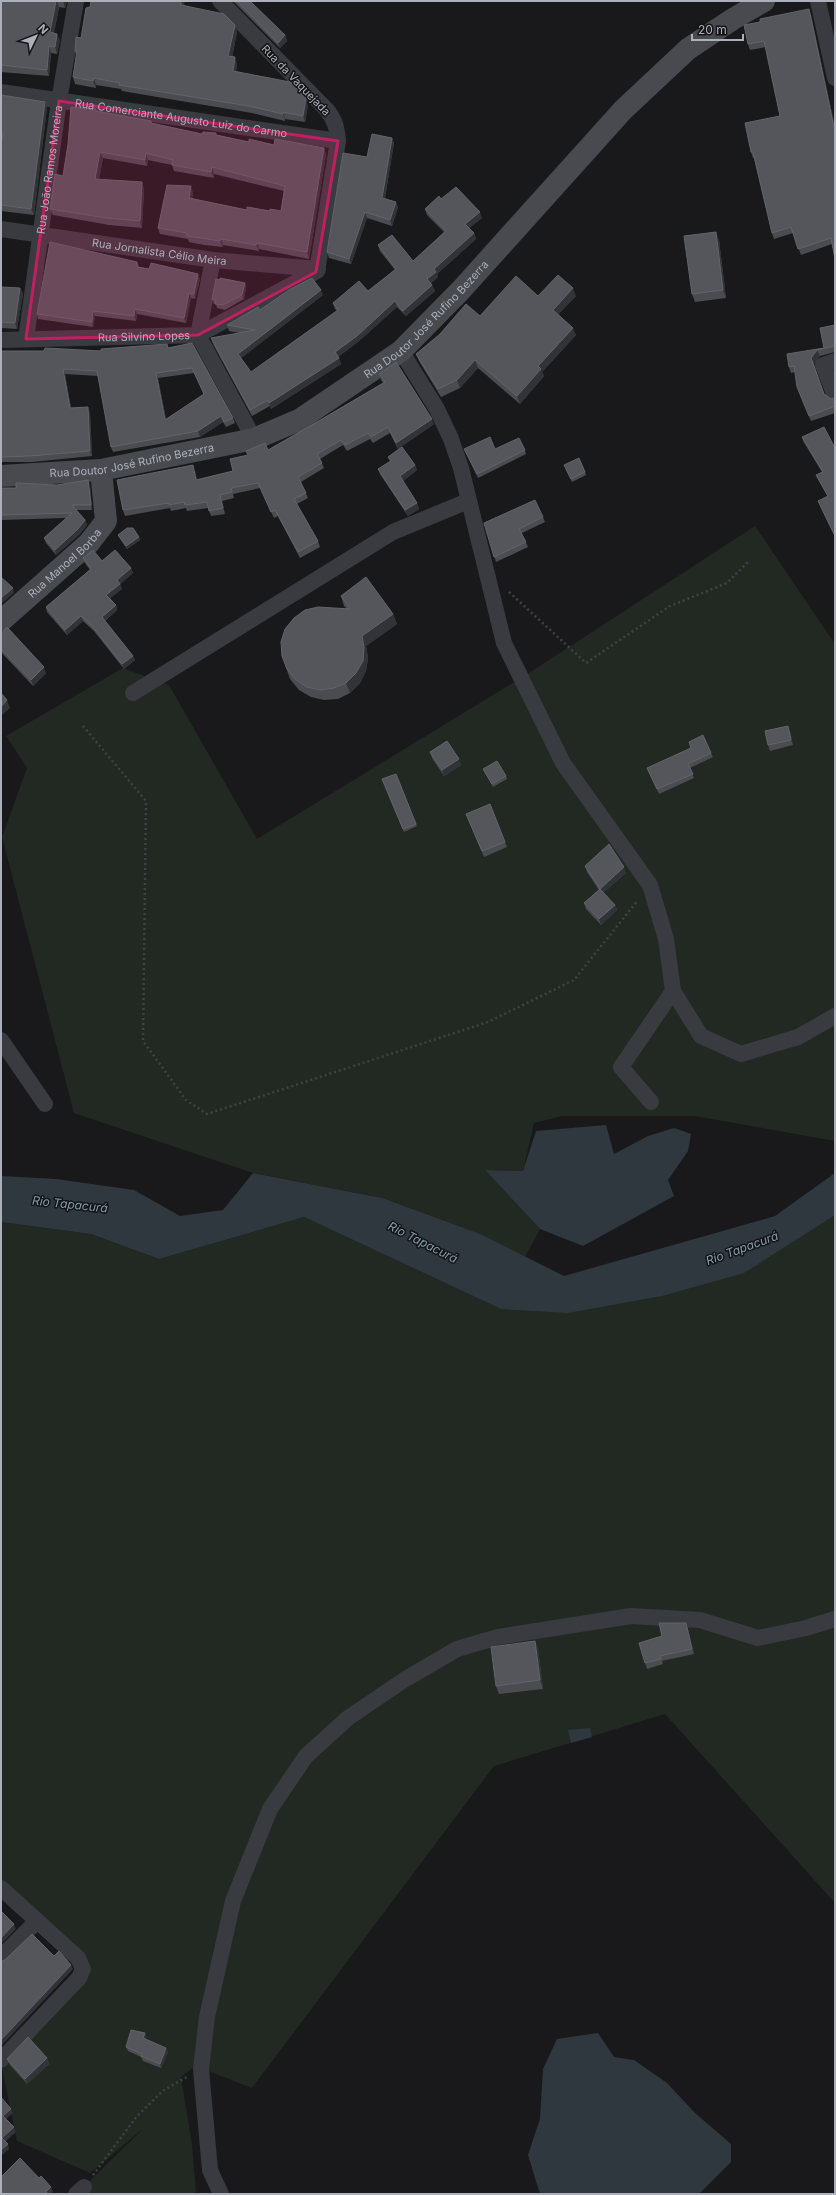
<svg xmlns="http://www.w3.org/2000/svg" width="836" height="2195" font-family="Inter,sans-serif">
	<rect width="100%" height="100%" fill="#19191b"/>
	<!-- green -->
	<g fill="#212922">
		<polygon points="755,526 835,644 835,1141 695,1116 562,1116 534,1123 523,1171 485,1170 540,1229 525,1257 377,1197 253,1173 74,1113 2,837 27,768 6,736 123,668 169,685 257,839 529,673"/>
		<polygon points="835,1215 835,1903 665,1714 494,1766 252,2088 195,2066 181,2077 192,2145 196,2191 193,2194 76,2194 145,2127 90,2173 17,2141 2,2068 88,1973 86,1960 1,1880 1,1222 91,1234 159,1259 304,1217 501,1309"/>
	</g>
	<!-- water -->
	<g fill="#2f383f">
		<polygon points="606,1125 614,1154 648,1136 674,1128 691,1134 688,1151 668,1180 674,1196 583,1246 540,1229 485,1170 523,1171 536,1131"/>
		<polygon points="253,1173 382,1198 480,1234 564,1276 775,1216 835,1173 835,1215 744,1273 662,1296 568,1313 501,1309 304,1217 159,1259 91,1234 1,1222 1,1176 56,1179 134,1190 180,1216 223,1210"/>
		<polygon points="590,1728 592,1737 571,1743 568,1730"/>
		<polygon points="598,2033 614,2057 634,2060 667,2083 695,2113 731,2144 731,2162 699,2194 540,2194 528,2155 540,2119 543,2069 557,2039"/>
	</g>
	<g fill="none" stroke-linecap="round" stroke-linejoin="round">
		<!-- path -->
		<g stroke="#404247" stroke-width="2.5" stroke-dasharray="2 3" stroke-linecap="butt">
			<polyline points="509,592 586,663 670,606 727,583 748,562"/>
			<polyline points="83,726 146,801 143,1041 186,1100 207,1114 488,1022 574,980 638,900"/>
			<polyline points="93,2175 137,2116 164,2090 187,2077"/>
		</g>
		<!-- street -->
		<g stroke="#3a3b40" stroke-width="16">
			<polyline points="818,1 835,78"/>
			<path id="s1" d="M1,92L338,141"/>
			<path id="s2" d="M1,229L213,260L318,269"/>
			<polyline points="213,260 198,335 254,439"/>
			<path id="s3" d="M26,339L59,101L76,1"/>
			<path id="s4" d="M1,340L198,335L317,271L338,141C337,128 335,120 327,110L220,1"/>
			<polyline points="401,351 437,409 451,439 461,468 504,643 563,763 650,885 666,939 673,991 621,1067 651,1102"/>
			<polyline points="835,361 823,365 835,396"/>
			<polyline points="133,693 393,532 468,501"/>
			<polyline points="673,991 701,1036 741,1054 798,1037 835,1016"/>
			<polyline points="1,1040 45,1104"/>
			<polyline points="1,1888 78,1958 83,1969 79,1978 1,2060"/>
			<polyline points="1,1957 37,1921"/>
			<polyline points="76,2194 84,2187"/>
			<polyline points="221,2194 210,2170 201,2069 207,2017 233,1901 270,1809 306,1756 348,1718 404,1680 457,1649 498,1637 631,1616 700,1620 758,1638 806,1628 835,1619"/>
		</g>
		<!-- secondary -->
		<g stroke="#484a50" stroke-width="22">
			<path id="s5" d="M1,476L101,470L254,439L299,420L401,351L461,290L623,110L688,49L733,19L764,1"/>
			<path id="s6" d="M1,621L89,543L106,521L101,470"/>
		</g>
	</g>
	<!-- wall -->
	<g fill="#4a4c50" fill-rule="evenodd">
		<polygon points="1,1 67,1 65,8 59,7 54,33 60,40 57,54 51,53 49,76 1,72"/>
		<polygon points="233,1 250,1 285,35 287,41 280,48"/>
		<polygon points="184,6 235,25 237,32 232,57 237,64 236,71 308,105 305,122 285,119 285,121 252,113 122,91 121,89 96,85 96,88 75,84 73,77 76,55 75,51 81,38"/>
		<polygon points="811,15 835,127 835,259 832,244 801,255 793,233 774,239 772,233 754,158 753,158 751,152 780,116 766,47 750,50 748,44"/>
		<polygon points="1,95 47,108 34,215 1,211 1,146 2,139 1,139"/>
		<polygon points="96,109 97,112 151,121 152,123 202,134 217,135 249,142 274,145 324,148 326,155 309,259 259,249 259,251 223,245 223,247 204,245 189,242 188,239 160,234 158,228 193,193 192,199 247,210 281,211 284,191 214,174 214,178 174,171 172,165 148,160 147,166 103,158 99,179 144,189 142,228 109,225 53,215 50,209 63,176"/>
		<polygon points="392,138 394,143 385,198 398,207 392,226 367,218 351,264 329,258 327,252 367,157"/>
		<polygon points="441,199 482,218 469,228 474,233 476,239 437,274 438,277 431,283 435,291 406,316 397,307 359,341 338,357 341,364 271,409 270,406 252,416 213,344 211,338 240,333 229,331 227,325 260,310 323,295 241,358 251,372 337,311 335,309 333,303 368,291 395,270 380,251 378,245 413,261 444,232 427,215 425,209"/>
		<polygon points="719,240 726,298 695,302 692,294"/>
		<polygon points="137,262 139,267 200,279 195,299 191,298 186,323 137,314 136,321 95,316 93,327 38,319 37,314"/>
		<polygon points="220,280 245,283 246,288 244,299 225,310 217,308 216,304 214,304 212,299"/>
		<polygon points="1,287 20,288 23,294 17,329 1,328"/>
		<polygon points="538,296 576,296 558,314 576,335 542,372 544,376 520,404 478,368 460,388 441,397 419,361 416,354 480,316"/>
		<polygon points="835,325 835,352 820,356 814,364 824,394 831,399 835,398 835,413 811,421 797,387 795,372 791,373 789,367 787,354 824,348"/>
		<path d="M192,343L233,418L235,423L226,427L223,422L200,437L113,452L111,447L98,376L65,374L71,408L90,413L92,456L32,462H1V351H101L169,348ZM194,373L204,394L166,419L158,378Z"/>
		<polygon points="379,374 434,424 398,449 390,433 373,443 370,439 347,451 343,445 320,459 324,468 301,482 308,498 297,504 318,541 320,547 300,558 278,516 274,518 260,488 233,494 234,498 222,501 225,514 211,516 208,508 187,511 186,508 171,511 170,508 125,516 123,510 195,471 197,480 233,471 268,450 383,383 381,380"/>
		<polygon points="802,437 835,448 835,537 818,501 828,497 818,479 816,475 822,472 803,441"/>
		<polygon points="464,449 525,450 526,454 478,478"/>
		<polygon points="388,457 415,465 417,470 403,481 417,503 419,509 408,516 380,474 378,469 390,461"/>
		<polygon points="565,468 585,472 586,475 572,482"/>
		<polygon points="88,480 90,485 92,510 76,510 85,520 87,525 80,534 56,555 46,543 44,538 66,518 1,520 1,488 16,488 57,485"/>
		<polygon points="543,517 545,522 522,533 528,547 496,562 484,523"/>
		<polygon points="118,535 139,537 140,540 127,549 119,537"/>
		<polygon points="83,558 102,561 131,568 133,573 120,584 122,589 110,598 116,605 117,610 105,621 133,656 135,660 124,669 94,631 83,621 67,635 47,612 46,607 90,570 85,563"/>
		<polygon points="341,596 393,614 397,624 366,646 368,658 366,671 360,683 350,693 338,699 324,700 311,697 299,690 290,679 282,656 346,608 344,606"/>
		<polygon points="1,634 46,673 33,686 1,652"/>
		<polygon points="790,731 793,745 770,751 768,745"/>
		<polygon points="689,742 711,753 713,757 690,768 694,778 659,794 647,768 691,748"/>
		<polygon points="430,752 461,765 444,776 432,758"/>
		<polygon points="483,769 506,776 507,779 493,787"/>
		<polygon points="396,774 417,826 404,832 382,779"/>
		<polygon points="468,819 505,842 507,847 484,857"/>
		<polygon points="585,866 626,873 603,893 615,905 617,910 601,925 586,909 584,903 599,890 587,872"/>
		<polygon points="688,1629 694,1654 662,1661 663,1664 647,1669 639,1643"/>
		<polygon points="535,1641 538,1649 543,1689 499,1694 496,1686"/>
		<polygon points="145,2033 146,2037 146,2039 168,2052 161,2068 143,2061 141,2057 128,2051 126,2047"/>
		<polygon points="47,2058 49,2064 27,2084 10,2065 7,2059"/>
	</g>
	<!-- shaded-wall -->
	<g fill="#323336">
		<polygon points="56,1 57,1 59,7 53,39 50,32"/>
		<polygon points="63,1 67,1 65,8"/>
		<polygon points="181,1 185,1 183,12 181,5"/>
		<polygon points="809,9 811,15 835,127 835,132"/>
		<polygon points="235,25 237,32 231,63 228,56"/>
		<polygon points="57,34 60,40 57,54 55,47"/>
		<polygon points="285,35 287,41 280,48 278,43"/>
		<polygon points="49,46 51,53 49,76 47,70"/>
		<polygon points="235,57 237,64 235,78 233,71"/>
		<polygon points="94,78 96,85 96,88 93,81"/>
		<polygon points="306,98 308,105 305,122 303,116"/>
		<polygon points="45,102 47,108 34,215 31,209"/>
		<polygon points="283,112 285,119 285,121 283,114"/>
		<polygon points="392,138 394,143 384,203 382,198"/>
		<polygon points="324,148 326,155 309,259 307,252"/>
		<polygon points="100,152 103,158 98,185 95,179"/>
		<polygon points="146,153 148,160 147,166 145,160"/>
		<polygon points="212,167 214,174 214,178 211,172"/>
		<polygon points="142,182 144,189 142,228 140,221"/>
		<polygon points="191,186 193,193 191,205 189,198"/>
		<polygon points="396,202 398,207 392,226 390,220"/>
		<polygon points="365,212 367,218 351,264 349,259"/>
		<polygon points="480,212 482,218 467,230 465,224"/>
		<polygon points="716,232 719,240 726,298 723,290"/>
		<polygon points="474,233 476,239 437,274 438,277 429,285 427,279 434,269"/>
		<polygon points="221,239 223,245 223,247 220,241"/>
		<polygon points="257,243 259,249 259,251 256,245"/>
		<polygon points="198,274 200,279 195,299 194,294"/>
		<polygon points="245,283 246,288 244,299 242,295"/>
		<polygon points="432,285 435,291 406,316 403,311"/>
		<polygon points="20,288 23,294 17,329 15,323"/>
		<polygon points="573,288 576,296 556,317 553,310"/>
		<polygon points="321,290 323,295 240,359 238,354"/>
		<polygon points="189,293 191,298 186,323 184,318"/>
		<polygon points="395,301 397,307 359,341 337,358 335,352"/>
		<polygon points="135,309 137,314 136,321 134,316"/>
		<polygon points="93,311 95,316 93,327 92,322"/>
		<polygon points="573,328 576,335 542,372 544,376 520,404 517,396 538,366"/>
		<polygon points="817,350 820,356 814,364 811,358"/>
		<polygon points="339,358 341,364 271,409 269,403"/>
		<polygon points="475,360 478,368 460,388 457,380"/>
		<polygon points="63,369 65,374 72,413 70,408"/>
		<polygon points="156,373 158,378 167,425 165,420"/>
		<polygon points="88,407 90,413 92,456 90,451"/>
		<polygon points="221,416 223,422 200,437 198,431"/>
		<polygon points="432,419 434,424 398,449 396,443"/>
		<polygon points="193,465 195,471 198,485 196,480"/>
		<polygon points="415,465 417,470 402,482 400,476"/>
		<polygon points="88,480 90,485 92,510 91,505"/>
		<polygon points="220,495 222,501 225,514 223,508"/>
		<polygon points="417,503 419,509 408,516 405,510"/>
		<polygon points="85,520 87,525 80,534 56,555 55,550"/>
		<polygon points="139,537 140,540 127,549 126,546"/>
		<polygon points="131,568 133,573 120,584 122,589 108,600 106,595 117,580"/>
		<polygon points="13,588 14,593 1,604 1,598"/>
		<polygon points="116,605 117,610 104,622 102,617"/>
		<polygon points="393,614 397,624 366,646 368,658 366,671 360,683 350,693 346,683 362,636"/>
		<polygon points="81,616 83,621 67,635 65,630"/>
		<polygon points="133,656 135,660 124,669 122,664"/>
		<polygon points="44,667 46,673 33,686 31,680"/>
		<polygon points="7,700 10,708 1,716 1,707"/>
		<polygon points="788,726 790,731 793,745 791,740"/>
		<polygon points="459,759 461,765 444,776 442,770"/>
		<polygon points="624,867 626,873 602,894 600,889"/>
		<polygon points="615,905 617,910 601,925 599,919"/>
		<polygon points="686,1623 688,1629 694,1654 692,1649"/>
		<polygon points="535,1641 538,1649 543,1689 540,1680"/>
		<polygon points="14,1924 16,1929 1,1944 1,1938"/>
		<polygon points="71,1965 73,1969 1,2046 1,2040"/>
		<polygon points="145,2033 146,2037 144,2043 143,2038"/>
		<polygon points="166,2048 168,2052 161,2068 160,2064"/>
		<polygon points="47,2058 49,2064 27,2084 25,2079"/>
		<polygon points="11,2109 13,2113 5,2120 3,2116"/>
		<polygon points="14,2127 16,2132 4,2143 2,2138"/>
		<polygon points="8,2144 9,2149 1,2156 1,2150"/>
		<polygon points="51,2187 53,2192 50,2194 47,2194 46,2192"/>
	</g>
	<!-- building -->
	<g fill="#55565b" stroke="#62646a" fill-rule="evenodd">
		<polygon points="1,1 56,1 50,32 57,34 55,47 49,46 47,70 1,65"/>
		<polygon points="91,1 181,1 181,5 224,14 235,25 228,56 235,57 233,71 290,82 306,98 303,116 283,112 283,114 249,106 119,85 120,83 94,78 93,81 73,77 77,51 75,51 76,37 81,38 86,8 90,7"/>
		<polygon points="237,1 250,1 285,35 278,43"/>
		<polygon points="809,9 835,132 835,259 831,238 798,249 791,227 772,233 753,152 751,152 745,123 780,116 764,41 748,44 744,25 760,22 760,19"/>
		<polygon points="1,95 45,102 31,209 1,205 1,146 3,133 1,133"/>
		<polygon points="71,107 96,109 96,111 151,121 151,123 202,134 203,132 216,133 216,135 249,142 249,139 274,145 275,139 324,148 307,252 257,243 256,245 221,239 220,241 201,238 187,236 187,233 158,228 167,185 191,186 189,198 247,210 247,207 270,211 270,209 281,211 285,186 212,167 211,172 172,165 173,160 146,153 145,160 100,152 95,179 142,182 140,221 106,218 50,209 55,174 63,176 68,144"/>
		<polygon points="372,134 392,138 382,198 396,202 390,220 365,212 349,259 327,252 343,153 367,157"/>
		<polygon points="456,187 480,212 465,224 474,233 434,269 436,272 427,279 432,285 403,311 395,301 357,336 335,352 339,358 269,403 268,400 250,410 211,338 255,330 227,325 258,307 260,310 289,290 312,278 321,290 238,354 251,372 338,310 333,303 359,281 368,291 396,269 378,245 392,235 413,261 446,231 425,209 439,196 441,199"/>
		<polygon points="716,232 723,290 692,294 684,236"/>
		<polygon points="50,242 137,262 137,267 149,269 151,263 198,274 194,294 189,293 184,318 135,309 134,316 93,311 92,322 37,314"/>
		<polygon points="558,275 573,288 553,310 573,328 538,366 541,369 517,396 475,360 457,380 438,389 416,354 440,334 466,304 480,316 516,276 538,296"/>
		<polygon points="220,278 245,283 242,295 223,305 215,304 216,300 212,299 216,279 220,280"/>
		<polygon points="1,287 20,288 15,323 1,322"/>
		<polygon points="835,325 835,346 834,346 817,350 811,358 824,394 831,399 835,398 835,406 809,416 797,387 794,366 789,367 787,354 824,348 820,328"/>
		<path d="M192,343L233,418L224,422L221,416L198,431L111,447L97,371L63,369L70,408L88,407L90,451L30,456L1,457V351H44L45,348L101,351V349L167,344L168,348ZM192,368L204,394L165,420L156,373Z"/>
		<polygon points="396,362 432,419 396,443 388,427 371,437 368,433 345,445 341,440 317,454 322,463 298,477 306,493 294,499 318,541 298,552 275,510 271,512 258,483 231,488 232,492 220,495 223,508 209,511 207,502 185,505 184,502 169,505 169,503 123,510 117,480 193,465 196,480 233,471 230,459 248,455 246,451 265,443 268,450 312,425 385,382 379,374"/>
		<polygon points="824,427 835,448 835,536 818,501 828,496 816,475 823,472 802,437"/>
		<polygon points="490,437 495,449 519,438 525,450 477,474 464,449"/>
		<polygon points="402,447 415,465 400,476 417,503 405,510 378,469 391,461 388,457"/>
		<polygon points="579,458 585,472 571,479 564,465"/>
		<polygon points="88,480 91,505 72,505 85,520 78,529 55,550 44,538 72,513 1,515 1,488 16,488 16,483 57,485"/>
		<polygon points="535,500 543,517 519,529 526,542 494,557 484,523"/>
		<polygon points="127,528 133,528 139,537 126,546 118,535"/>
		<polygon points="93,550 102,561 115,550 131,568 117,580 120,584 106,595 116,605 102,617 133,656 122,664 92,626 81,616 65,630 46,607 91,569 83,558"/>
		<polygon points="1,577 13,588 1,598"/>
		<polygon points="366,577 393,614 362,636 364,647 363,661 356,673 346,683 334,688 320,690 307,687 295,679 287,669 282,656 281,642 285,629 294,618 305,610 318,607 350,609 341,596"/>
		<polygon points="7,627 44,667 31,680 1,649 1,634"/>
		<polygon points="1,693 7,700 1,707"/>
		<polygon points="788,726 791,740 768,745 765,731"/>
		<polygon points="703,735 711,753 688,764 693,774 657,789 647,768 691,748 689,742"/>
		<polygon points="447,741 459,759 442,770 430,752"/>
		<polygon points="497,761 506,776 492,784 483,769"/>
		<polygon points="396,774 416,824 403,829 382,779"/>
		<polygon points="490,804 505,842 482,851 466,814"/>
		<polygon points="609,844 624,867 600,889 585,866"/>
		<polygon points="600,889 615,905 599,919 584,903"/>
		<polygon points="659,1623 686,1623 692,1649 660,1656 661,1659 645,1663 639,1643 662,1636"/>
		<polygon points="535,1641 540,1680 496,1686 491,1647"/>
		<polygon points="1,1911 14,1924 1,1938"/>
		<polygon points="32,1934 54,1956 59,1951 71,1965 1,2040 1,1962 6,1959"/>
		<polygon points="131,2030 145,2033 143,2038 166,2048 160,2064 141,2056 142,2054 126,2047"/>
		<polygon points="28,2037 47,2058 25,2079 7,2059"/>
		<polygon points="1,2097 11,2109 3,2116 14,2127 2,2138 8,2144 1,2150"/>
		<polygon points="20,2158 39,2178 41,2176 51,2187 46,2192 48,2194 1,2194 1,2177"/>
	</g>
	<!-- marked area -->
	<path fill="#c12060" fill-opacity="0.2" stroke="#c12060" stroke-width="3" stroke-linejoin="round" d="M59,101L338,141L316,272L198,335L26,339Z"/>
	<g text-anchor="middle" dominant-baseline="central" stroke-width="3" stroke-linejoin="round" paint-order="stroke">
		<!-- street labels -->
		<g font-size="11" fill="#acb0ba" stroke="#141416">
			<text transform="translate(296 80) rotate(46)">Rua da Vaquejada</text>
			<text stroke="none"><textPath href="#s1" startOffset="182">Rua Comerciante Augusto Luiz do Carmo</textPath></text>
			<text stroke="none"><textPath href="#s3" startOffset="171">Rua João Ramos Moreira</textPath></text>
			<text stroke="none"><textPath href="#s2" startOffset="160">Rua Jornalista Célio Meira</textPath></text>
			<text stroke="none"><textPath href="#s5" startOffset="468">Rua Doutor José Rufino Bezerra</textPath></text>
			<text stroke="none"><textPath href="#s4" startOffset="143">Rua Silvino Lopes</textPath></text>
			<text stroke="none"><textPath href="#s5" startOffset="132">Rua Doutor José Rufino Bezerra</textPath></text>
			<text stroke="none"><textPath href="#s6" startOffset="86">Rua Manoel Borba</textPath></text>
		</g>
		<!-- water labels -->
		<g font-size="12" font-style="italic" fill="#849eb3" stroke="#141416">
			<text transform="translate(70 1204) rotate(6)">Rio Tapacurá</text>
			<text transform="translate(423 1242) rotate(27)">Rio Tapacurá</text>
			<text transform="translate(742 1248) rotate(-20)">Rio Tapacurá</text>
		</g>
	</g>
	<!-- border -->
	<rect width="836" height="2195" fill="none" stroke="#acb0ba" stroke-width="4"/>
	<!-- north arrow -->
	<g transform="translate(36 36) rotate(47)" stroke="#141416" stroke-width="3" paint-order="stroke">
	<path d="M0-3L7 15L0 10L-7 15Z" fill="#acb0ba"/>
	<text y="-6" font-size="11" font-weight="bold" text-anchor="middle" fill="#acb0ba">N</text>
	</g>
	<!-- scale -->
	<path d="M692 34v6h51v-6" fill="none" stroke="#acb0ba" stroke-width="2"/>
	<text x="698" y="34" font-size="12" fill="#acb0ba" stroke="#141416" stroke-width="3" paint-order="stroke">20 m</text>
</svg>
